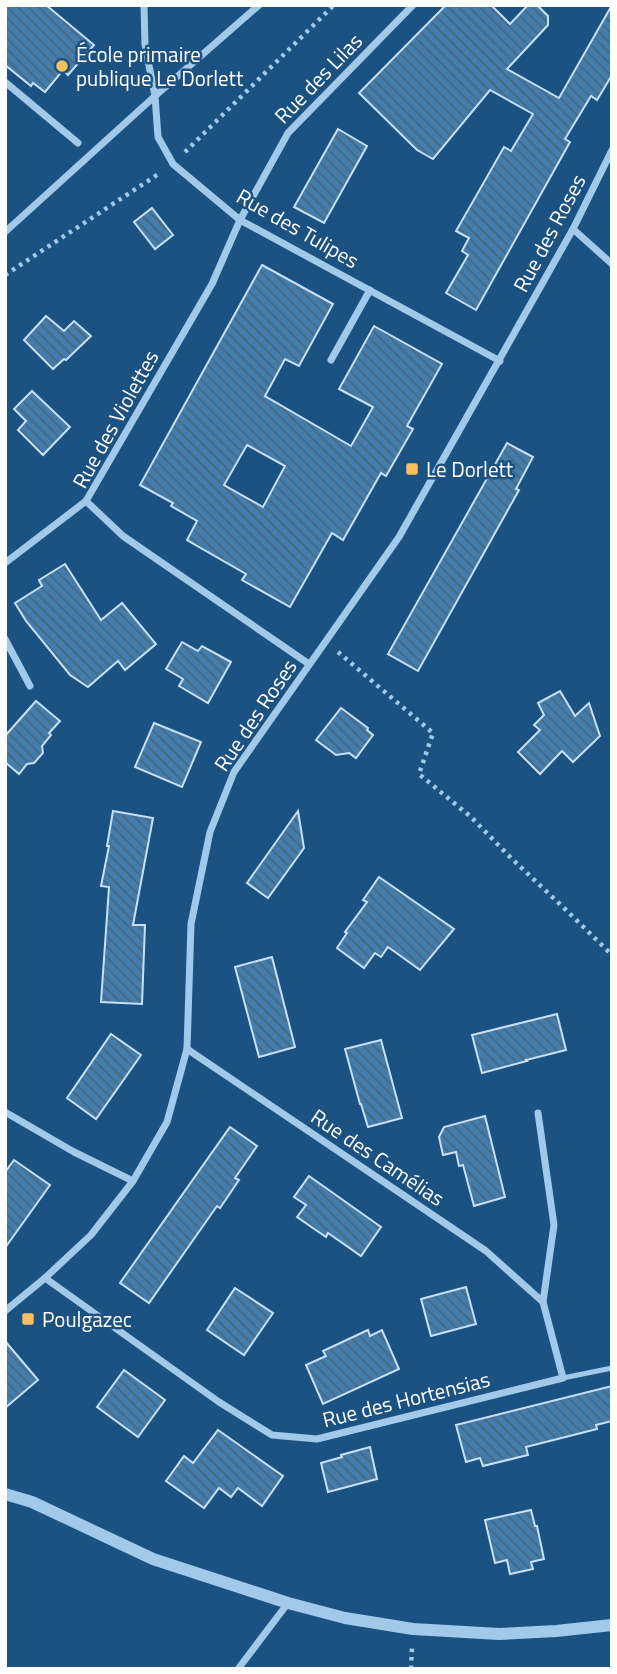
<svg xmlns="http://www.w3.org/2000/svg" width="617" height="1674" font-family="'Titillium Web',sans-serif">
	<defs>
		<pattern id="building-back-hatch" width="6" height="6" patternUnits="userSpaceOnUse" patternTransform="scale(1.75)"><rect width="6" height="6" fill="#447dab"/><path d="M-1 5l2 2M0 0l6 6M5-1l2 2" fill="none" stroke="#486780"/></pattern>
	</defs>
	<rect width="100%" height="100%" fill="#1c5282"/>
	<!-- building -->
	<g fill="url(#building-back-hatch)" stroke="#c5e1f8" stroke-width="2" fill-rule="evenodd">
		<polygon points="5,5 46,5 94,45 68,75 63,70 45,92 33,83 31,86 5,65"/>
		<polygon points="446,5 491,5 510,24 528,5 537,5 548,16 548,25 507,69 559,98 612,5 612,75 597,100 591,96 565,139 570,142 476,310 446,293 468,255 462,251 469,238 456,231 504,147 511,151 533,114 490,90 433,159 417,150 359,93"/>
		<polygon points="338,129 367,146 324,223 294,207"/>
		<polygon points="152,208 173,235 155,249 134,222"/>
		<path d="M262,265L333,304L299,366L285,359L265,396L351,446L373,407L339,389L374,326L442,364L407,426L413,429L386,476L381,473L343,540L332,533L290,607L242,580L246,574L187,540L197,521L171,506L173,503L140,485ZM247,445L285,466L263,507L224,485Z"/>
		<polygon points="46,316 64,331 74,321 91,336 66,360 64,359 53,369 24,340"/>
		<polygon points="32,391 70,427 43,455 18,430 26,421 14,409"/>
		<polygon points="507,443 533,457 516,489 519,490 418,671 388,654"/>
		<polygon points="65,564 101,620 122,603 156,644 125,670 118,661 88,687 70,675 26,621 15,603 42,586 39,580"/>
		<polygon points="182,642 198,651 202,646 231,662 208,703 179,686 183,679 166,669"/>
		<polygon points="560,691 575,716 589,703 600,736 573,762 562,751 540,774 518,752 540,730 534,725 544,715 538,703"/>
		<polygon points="36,701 60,721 49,733 51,735 42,746 43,753 34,763 27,764 19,774 5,762 5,736"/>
		<polygon points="341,708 368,728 367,730 373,735 356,758 349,753 336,755 316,740"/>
		<polygon points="154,723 201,742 182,787 135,767"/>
		<polygon points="113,811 153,818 133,925 145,925 142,1004 101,1002 109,887 101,886 109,846 107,846"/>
		<polygon points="298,811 304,848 268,898 247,883"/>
		<polygon points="379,877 454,929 420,970 388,947 381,957 375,953 364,968 337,948 347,933 345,932 367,902 363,900"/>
		<polygon points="272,957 295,1047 259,1057 235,967"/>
		<polygon points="557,1014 566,1050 526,1060 527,1061 482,1073 472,1035"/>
		<polygon points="111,1034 141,1055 96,1119 67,1098"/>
		<polygon points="381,1040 402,1118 368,1127 361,1104 360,1104 345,1049"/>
		<polygon points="485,1116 505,1197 474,1206 463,1165 459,1166 456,1152 443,1155 439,1137 444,1127"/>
		<polygon points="230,1127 257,1146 235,1178 239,1180 220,1208 217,1206 149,1303 120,1283"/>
		<polygon points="14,1160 50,1185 5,1248 5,1172"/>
		<polygon points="309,1176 381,1227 361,1256 328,1233 326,1237 297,1217 306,1205 294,1197"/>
		<polygon points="466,1287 476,1324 431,1336 421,1299"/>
		<polygon points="235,1288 273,1313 244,1355 207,1330"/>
		<polygon points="368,1330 370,1336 382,1330 399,1369 323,1404 306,1365 326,1356 323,1351"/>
		<polygon points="5,1341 38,1380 5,1408"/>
		<polygon points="124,1370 165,1400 138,1437 97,1407"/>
		<polygon points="612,1386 612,1421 596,1425 597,1429 526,1447 528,1455 483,1466 480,1458 466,1462 456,1425"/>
		<polygon points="218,1430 283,1476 262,1506 238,1488 231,1497 219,1488 204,1508 166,1481 184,1456 193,1463"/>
		<polygon points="370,1447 377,1479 328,1492 321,1463 342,1457 341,1455"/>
		<polygon points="531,1510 535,1526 537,1526 544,1559 531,1562 533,1569 510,1574 507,1560 495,1563 485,1520"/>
	</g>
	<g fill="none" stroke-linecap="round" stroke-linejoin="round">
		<!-- path -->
		<g stroke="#a0c9ea" stroke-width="4.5" stroke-dasharray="3.5 5" stroke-linecap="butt">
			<polyline points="185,152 334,5"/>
			<polyline points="5,275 160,173"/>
			<polyline points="338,652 433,733 419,774 471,817 511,858 563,907 612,955"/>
			<polyline points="411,1669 412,1648"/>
		</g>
		<!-- service -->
		<polyline stroke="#a0c9ea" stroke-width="5" points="563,1378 612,1368"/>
		<!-- minor -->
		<g stroke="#a0c9ea" stroke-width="7">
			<polyline points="144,5 145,45 155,96 158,137 173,164 240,220 500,361"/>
			<polyline points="5,82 78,143"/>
			<polyline points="573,229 612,264"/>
			<polyline points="5,232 155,96 259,5"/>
			<polyline points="331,360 370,290"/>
			<polyline points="86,501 123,536 309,664"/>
			<polyline points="5,563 86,501 212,284 240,220 288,133 413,5"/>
			<polyline points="5,639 30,686"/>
			<polyline points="187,1049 486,1251 543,1302"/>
			<polyline points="5,1112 74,1152 133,1181"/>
			<polyline points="45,1278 219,1402 272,1435 317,1439 563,1378 543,1302 554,1225 538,1113"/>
			<polyline points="5,1311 45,1278 91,1235 133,1181 167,1122 187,1049 191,924 210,832 234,772 399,537 573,229 612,150"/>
			<polyline points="238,1669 288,1603"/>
		</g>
		<!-- tertiary -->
		<polyline stroke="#a0c9ea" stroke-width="12" points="5,1494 32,1502 153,1559 288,1603 345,1618 413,1629 499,1634 556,1631 612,1625"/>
	</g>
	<!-- markers -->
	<g fill="#fbbe5d" stroke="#1c5282" stroke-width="2.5">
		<circle cx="62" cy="66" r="7"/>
		<rect x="405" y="462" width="14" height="14" rx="3.5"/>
		<rect x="21" y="1312" width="14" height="14" rx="3.5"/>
	</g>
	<g text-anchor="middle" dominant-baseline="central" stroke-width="5" stroke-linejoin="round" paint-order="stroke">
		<!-- poi labels -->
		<g font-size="21" fill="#fff" stroke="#1c5282" text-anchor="start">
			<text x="76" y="54">École primaire<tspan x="76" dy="24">publique Le Dorlett</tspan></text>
			<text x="426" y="469">Le Dorlett</text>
			<text x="42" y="1319">Poulgazec</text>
		</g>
		<!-- street labels -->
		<g font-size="21" fill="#fff" stroke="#1c5282">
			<text transform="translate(318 78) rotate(-46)">Rue des Lilas</text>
			<text transform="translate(298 228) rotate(30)">Rue des Tulipes</text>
			<text transform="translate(549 233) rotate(-62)">Rue des Roses</text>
			<text transform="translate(115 419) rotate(-61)">Rue des Violettes</text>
			<text transform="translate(255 715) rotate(-56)">Rue des Roses</text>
			<text transform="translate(378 1157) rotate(34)">Rue des Camélias</text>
			<text transform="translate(406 1399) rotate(-14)">Rue des Hortensias</text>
		</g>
	</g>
	<!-- border -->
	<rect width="617" height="1674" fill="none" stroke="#ffffff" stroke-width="14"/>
</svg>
